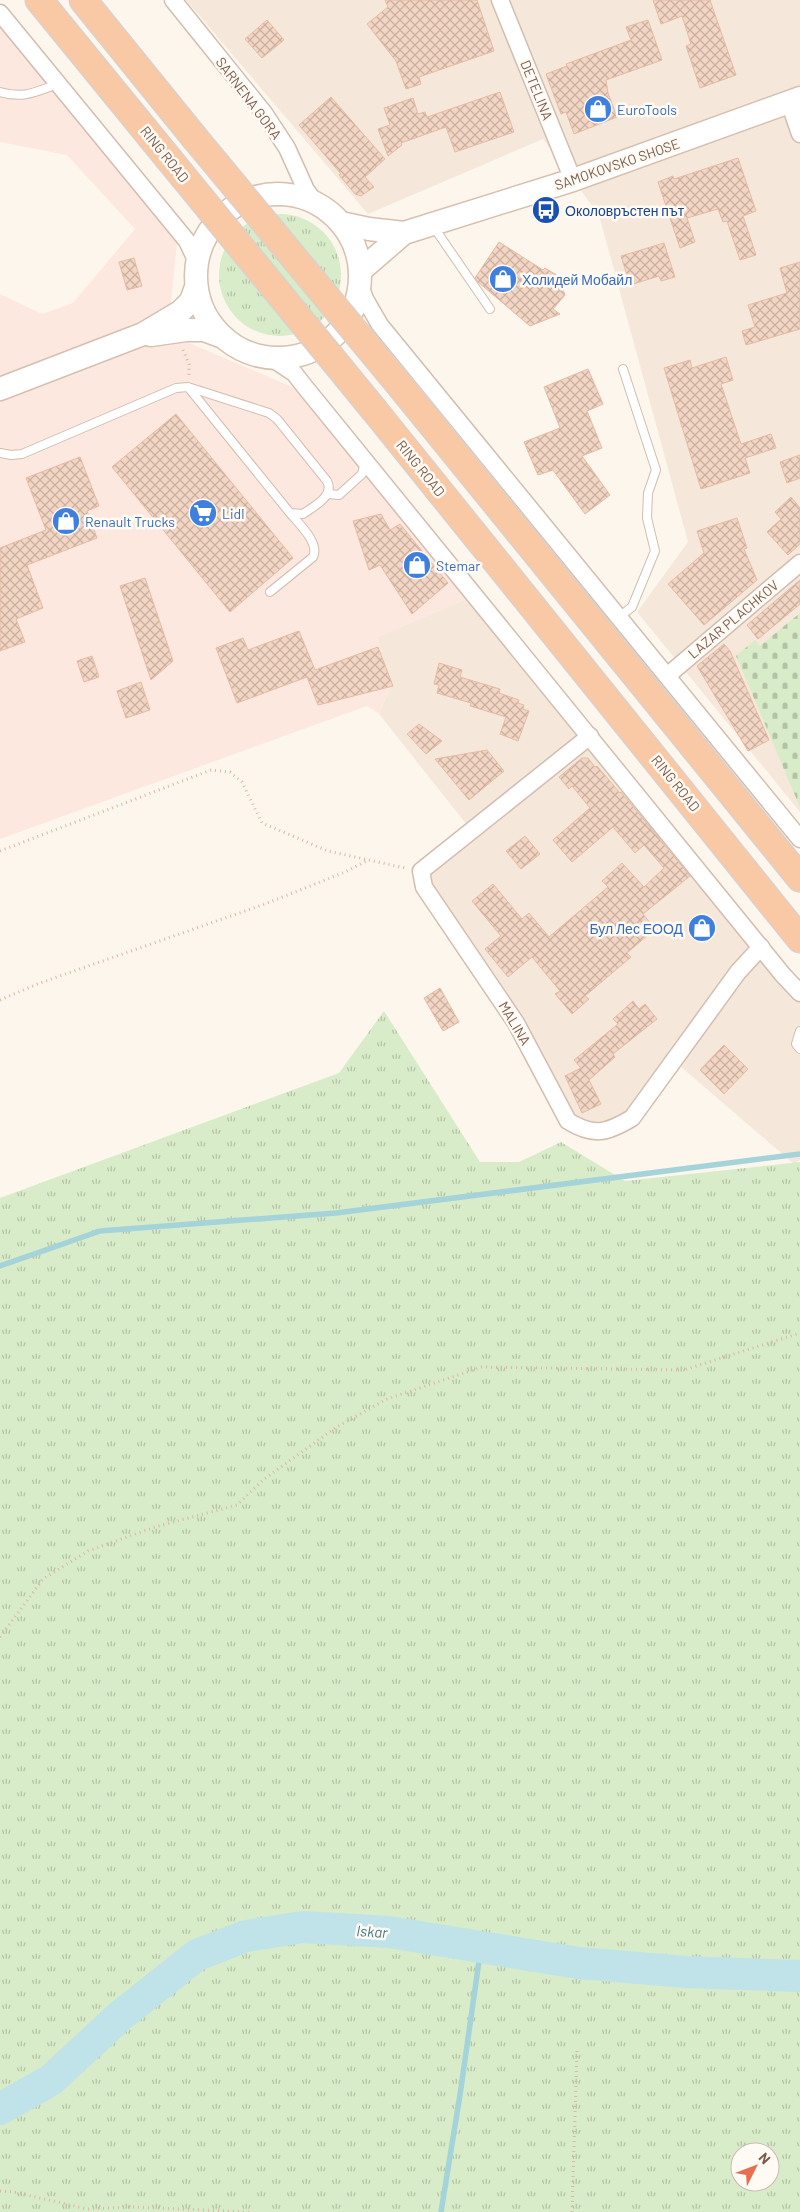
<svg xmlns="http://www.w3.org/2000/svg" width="800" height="2212" font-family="Barlow,sans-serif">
	<defs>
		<pattern id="grass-tufts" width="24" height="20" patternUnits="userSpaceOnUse" patternTransform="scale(1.25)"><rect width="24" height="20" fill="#d8ecc9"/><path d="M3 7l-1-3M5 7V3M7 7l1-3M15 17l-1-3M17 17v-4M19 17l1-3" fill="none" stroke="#b4c2a5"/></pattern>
		<pattern id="cemetery-stones" width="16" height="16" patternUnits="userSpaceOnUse" patternTransform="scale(1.25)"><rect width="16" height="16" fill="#d8ecc9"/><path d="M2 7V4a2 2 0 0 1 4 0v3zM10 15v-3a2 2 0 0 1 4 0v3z" fill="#b4c2a5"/></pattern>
		<pattern id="building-cross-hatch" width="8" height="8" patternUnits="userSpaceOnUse" patternTransform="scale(1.25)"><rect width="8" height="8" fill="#f3d5c3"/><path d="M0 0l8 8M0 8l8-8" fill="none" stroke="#cab0a1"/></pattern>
	</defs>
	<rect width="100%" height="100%" fill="#fdf6ec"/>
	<!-- residential -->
	<g fill="#f5e8da">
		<polygon points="186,0 800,0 800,812 637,612 688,542 599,215 543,139 368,214"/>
		<polygon points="468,598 800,1000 800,1160 794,1164 673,1060 632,1118 581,1129 421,871 471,830 379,714 391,686 377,637"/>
	</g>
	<!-- commercial -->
	<polygon fill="#fde8e0" points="0,21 177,242 171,303 187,342 297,389 468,598 377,637 391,686 379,714 367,706 0,839 0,294 42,314 73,303 135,229 67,155 0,142"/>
	<!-- grass -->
	<g fill="url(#grass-tufts)" fill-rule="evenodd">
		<circle cx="280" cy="275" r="61"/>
		<path d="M384,1011L480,1162H519L561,1142L625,1181L800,1162V2212H0V1198L339,1073ZM740,2152H770V2182H740Z"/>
	</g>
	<!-- cemetery -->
	<polygon fill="url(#cemetery-stones)" points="800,613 800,807 736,656 755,640 760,646"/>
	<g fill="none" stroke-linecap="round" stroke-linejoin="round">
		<!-- stream -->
		<g stroke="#a5d3da" stroke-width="5.5">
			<polyline points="0,1266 100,1231 336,1213 800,1154"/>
			<polyline points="441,2212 460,2095 481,1947"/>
		</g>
		<!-- river -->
		<polyline stroke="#bfe3e8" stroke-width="32" points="0,2109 51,2080 120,2016 197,1955 246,1936 303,1927 389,1932 579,1963 686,1972 800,1976"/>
	</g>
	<!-- building -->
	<g fill="url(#building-cross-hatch)" stroke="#e6bba3">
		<polygon points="385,0 477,0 494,51 419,77 421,84 406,89 396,61 367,24 388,7"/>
		<polygon points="653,0 710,0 736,75 700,88 686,46 691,44 682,16 661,24"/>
		<polygon points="267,20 284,40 262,58 245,39"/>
		<polygon points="648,20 662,60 606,80 608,93 617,117 574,134 566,112 561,114 546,74 567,66 566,64 631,40 626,27"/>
		<polygon points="500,92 514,132 455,152 446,127 401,143 402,145 388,156 378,129 390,125 384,108 413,98 418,114 425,112 427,117"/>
		<polygon points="331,97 385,159 365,177 374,187 361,196 355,194 339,175 341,174 299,125"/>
		<polygon points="738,158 756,211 743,216 756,255 740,260 727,221 723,222 718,209 687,218 695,242 680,248 658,182 673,176 674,179"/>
		<polygon points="499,242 543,270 545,268 558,276 565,295 553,309 560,314 530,326 478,282 475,278"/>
		<polygon points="664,243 675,277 661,281 659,276 630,285 621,256"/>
		<polygon points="134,258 142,286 127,290 119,262"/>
		<polygon points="800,262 800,329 746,345 742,331 755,327 748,305 787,293 780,268"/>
		<polygon points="726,357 733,380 721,384 741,444 771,434 776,448 745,458 750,473 701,489 664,368 690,360 692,368"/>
		<polygon points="588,369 603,404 587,411 602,448 582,456 610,495 585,514 553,470 538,475 524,442 560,428 544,387"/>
		<polygon points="176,414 293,558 230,612 112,467"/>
		<polygon points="800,455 800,478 787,483 780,462"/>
		<polygon points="80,457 99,506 87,511 97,538 27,565 43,608 16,619 25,642 0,651 0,548 46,530 26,478"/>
		<polygon points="791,497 800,508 800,544 788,555 767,532 781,519 775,512"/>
		<polygon points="381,514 390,530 400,524 448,583 412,614 380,565 369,570 353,521"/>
		<polygon points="737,518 747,548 744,549 757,580 704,625 668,584 704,553 697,531"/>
		<polygon points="145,578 173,661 151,680 120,586"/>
		<polygon points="800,580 800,604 758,639 747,625"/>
		<polygon points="299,631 315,670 378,647 393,686 318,705 307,677 237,703 216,648 243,638 248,650"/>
		<polygon points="724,644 730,651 769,740 748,751 697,666"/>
		<polygon points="92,656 99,677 84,682 77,661"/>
		<polygon points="439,663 462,670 460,677 500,689 499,693 519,700 518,703 524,705 523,709 529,711 518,741 500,734 506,717 470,706 471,703 437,693 439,685 434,684"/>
		<polygon points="141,682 150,710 126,718 117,691"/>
		<polygon points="419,724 442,741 426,754 407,734"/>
		<polygon points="487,750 504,771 469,800 435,759"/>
		<polygon points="582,758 588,758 595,767 597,766 620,793 621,792 690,876 643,914 655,929 627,953 631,957 585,996 589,999 572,1014 555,994 560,991 532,957 508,977 485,949 501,936 472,901 493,884 522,919 529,913 549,937 608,887 602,881 622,863 644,887 664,868 644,845 635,853 613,827 572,862 553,840 590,808 572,786 569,789 559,777"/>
		<polygon points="525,836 540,854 521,869 506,851"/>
		<polygon points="440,988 459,1022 443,1031 424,998"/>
		<polygon points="633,1001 639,1009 645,1004 657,1019 613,1054 615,1057 589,1080 601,1104 582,1113 565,1076 581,1068 574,1060 618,1024 613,1019"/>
		<polygon points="724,1045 748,1069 724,1094 700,1070"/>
	</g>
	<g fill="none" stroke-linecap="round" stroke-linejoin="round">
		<defs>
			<g id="service">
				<path d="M0,92C24,99 35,92 58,84"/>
				<polyline points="433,226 490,309"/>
				<path d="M0,453L11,455L22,454L176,388L188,387L269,413L277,419L327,481C335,496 314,506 303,514L290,513L188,387"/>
				<polyline points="328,494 339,495 362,474 365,462"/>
				<path d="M270,592L313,557C320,543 299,524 290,513"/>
				<polyline points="619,617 632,607 655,551 647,518 648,493 656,470 623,369"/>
				<polyline points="800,1031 796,1044 800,1049"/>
			</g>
			<g id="minor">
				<polyline points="173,0 264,113 287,148 306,190 315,202"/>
				<polyline points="500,0 573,180"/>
				<polyline points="0,13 187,241 197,262"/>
				<polyline points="789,102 800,134"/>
				<polyline points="360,285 365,299 380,325 800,839"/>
				<polyline points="270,357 294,373 305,387 783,975 800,993"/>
				<polyline points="667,676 800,563"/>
				<path d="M590,736L421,871L424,887L516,1023L568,1121C594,1137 607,1133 632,1118L738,972L761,947"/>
			</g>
			<g id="secondary">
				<circle cx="278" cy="276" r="82"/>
				<polyline points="341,223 369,229 404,233"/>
				<polyline points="360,271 404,233 573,180 800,98"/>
				<polyline points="151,335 186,330 204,330 223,337"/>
				<polyline points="0,389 143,334 180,312 191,301 196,287"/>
			</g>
			<g id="trunk">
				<polyline points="39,0 168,158"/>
				<polyline points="83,0 194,137"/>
				<polyline points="402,388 800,878"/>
				<polyline points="375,411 800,939"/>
			</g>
		</defs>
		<!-- service casing -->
		<use href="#service" stroke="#d1beb0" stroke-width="10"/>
		<!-- minor casing -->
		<use href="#minor" stroke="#d1beb0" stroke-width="19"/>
		<!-- secondary casing -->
		<use href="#secondary" stroke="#d6c0b0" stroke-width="25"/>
		<!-- trunk casing -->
		<use href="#trunk" stroke="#dad1cd" stroke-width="29"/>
		<!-- path -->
		<g stroke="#d9b8a5" stroke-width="3" stroke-dasharray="1 4" stroke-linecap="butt">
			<polyline points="183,350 189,364 189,375"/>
			<polyline points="0,851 211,770 230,772 242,782 262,823 328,851 405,868"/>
			<polyline points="0,1000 40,983 265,904 345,872 368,860"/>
			<polyline points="0,1637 43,1579 88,1551 155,1527 237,1505 263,1480 335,1428 387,1399 482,1367 684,1370 800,1333"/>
			<polyline points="0,2191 14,2192 87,2209 131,2207 251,2212"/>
			<polyline points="572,2212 577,2050"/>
		</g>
		<!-- service -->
		<use href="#service" stroke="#fff" stroke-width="8"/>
		<!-- minor -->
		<use href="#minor" stroke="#fff" stroke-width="16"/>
		<!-- secondary -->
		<use href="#secondary" stroke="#fff" stroke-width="22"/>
		<!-- trunk -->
		<use href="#trunk" stroke="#f9c8a4" stroke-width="26"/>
		<defs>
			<g id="trunk-bridge">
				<polyline points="194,137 402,388"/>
				<polyline points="168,158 375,411"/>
			</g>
		</defs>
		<!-- trunk-bridge casing -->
		<use href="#trunk-bridge" stroke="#dad1cd" stroke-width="29" stroke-linecap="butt"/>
		<!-- trunk-bridge -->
		<use href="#trunk-bridge" stroke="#f9c8a4" stroke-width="26"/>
	</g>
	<!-- icons -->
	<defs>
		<symbol id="shop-disc" viewBox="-11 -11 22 22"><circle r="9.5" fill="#3f7fe0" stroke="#fffaf3"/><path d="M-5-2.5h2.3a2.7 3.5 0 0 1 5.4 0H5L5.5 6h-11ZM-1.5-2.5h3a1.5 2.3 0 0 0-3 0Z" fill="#fff"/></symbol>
		<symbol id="bus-disc" viewBox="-11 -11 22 22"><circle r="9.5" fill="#1a4fb4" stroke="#fffaf3"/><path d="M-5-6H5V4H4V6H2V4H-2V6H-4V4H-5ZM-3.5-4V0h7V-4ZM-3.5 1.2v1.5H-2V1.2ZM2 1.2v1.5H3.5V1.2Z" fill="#fff"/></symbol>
		<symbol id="supermarket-disc" viewBox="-11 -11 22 22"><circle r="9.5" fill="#3f7fe0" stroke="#fffaf3"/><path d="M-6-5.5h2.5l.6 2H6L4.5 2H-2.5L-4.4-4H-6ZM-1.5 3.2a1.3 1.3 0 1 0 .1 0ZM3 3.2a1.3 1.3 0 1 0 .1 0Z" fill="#fff"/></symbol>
	</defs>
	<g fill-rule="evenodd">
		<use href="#shop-disc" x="582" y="93" width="32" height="32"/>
		<use href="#bus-disc" x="530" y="194" width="32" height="32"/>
		<use href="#shop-disc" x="487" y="263" width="32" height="32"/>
		<use href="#supermarket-disc" x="187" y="497" width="32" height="32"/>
		<use href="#shop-disc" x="50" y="505" width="32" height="32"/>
		<use href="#shop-disc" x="401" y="549" width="32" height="32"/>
		<use href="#shop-disc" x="686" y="912" width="32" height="32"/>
	</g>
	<g text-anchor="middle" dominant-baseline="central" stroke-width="5" stroke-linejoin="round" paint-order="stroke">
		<!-- street labels -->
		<g font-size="14" fill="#7a5c4d" stroke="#fffaf3">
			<text transform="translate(537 90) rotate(68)">DETELINA</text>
			<text transform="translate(249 98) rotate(53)">SARNENA GORA</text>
			<text transform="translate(165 154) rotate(51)">RING ROAD</text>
			<text transform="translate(617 164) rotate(-19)">SAMOKOVSKO SHOSE</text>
			<text transform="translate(421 468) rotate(51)">RING ROAD</text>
			<text transform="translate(733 619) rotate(-40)">LAZAR PLACHKOV</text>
			<text transform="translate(676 783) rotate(51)">RING ROAD</text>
			<text transform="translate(515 1023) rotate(59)">MALINA</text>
		</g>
		<!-- shop labels -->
		<g font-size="14" fill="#366cbe" stroke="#fffaf3" text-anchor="start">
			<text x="617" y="109">EuroTools</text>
			<text x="522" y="279">Холидей Мобайл</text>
			<text x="222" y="513">Lidl</text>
			<text x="85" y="521">Renault Trucks</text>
			<text x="436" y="565">Stemar</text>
			<text x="683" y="928" text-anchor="end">Бул Лес ЕООД</text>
		</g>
		<!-- transit labels -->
		<g font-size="14" fill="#164399" stroke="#fffaf3" text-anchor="start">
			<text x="565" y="210">Околовръстен път</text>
		</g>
		<!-- water labels -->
		<g font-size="15" font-style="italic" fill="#437c86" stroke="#fffaf3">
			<text transform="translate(372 1931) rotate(4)">Iskar</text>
		</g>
	</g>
	<!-- north arrow -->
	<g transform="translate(755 2167) rotate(48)"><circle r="24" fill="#fffaf3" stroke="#cabbb1"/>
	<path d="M0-4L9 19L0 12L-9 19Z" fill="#e76f51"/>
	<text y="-8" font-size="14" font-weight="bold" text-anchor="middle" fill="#7a5c4d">N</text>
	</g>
</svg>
